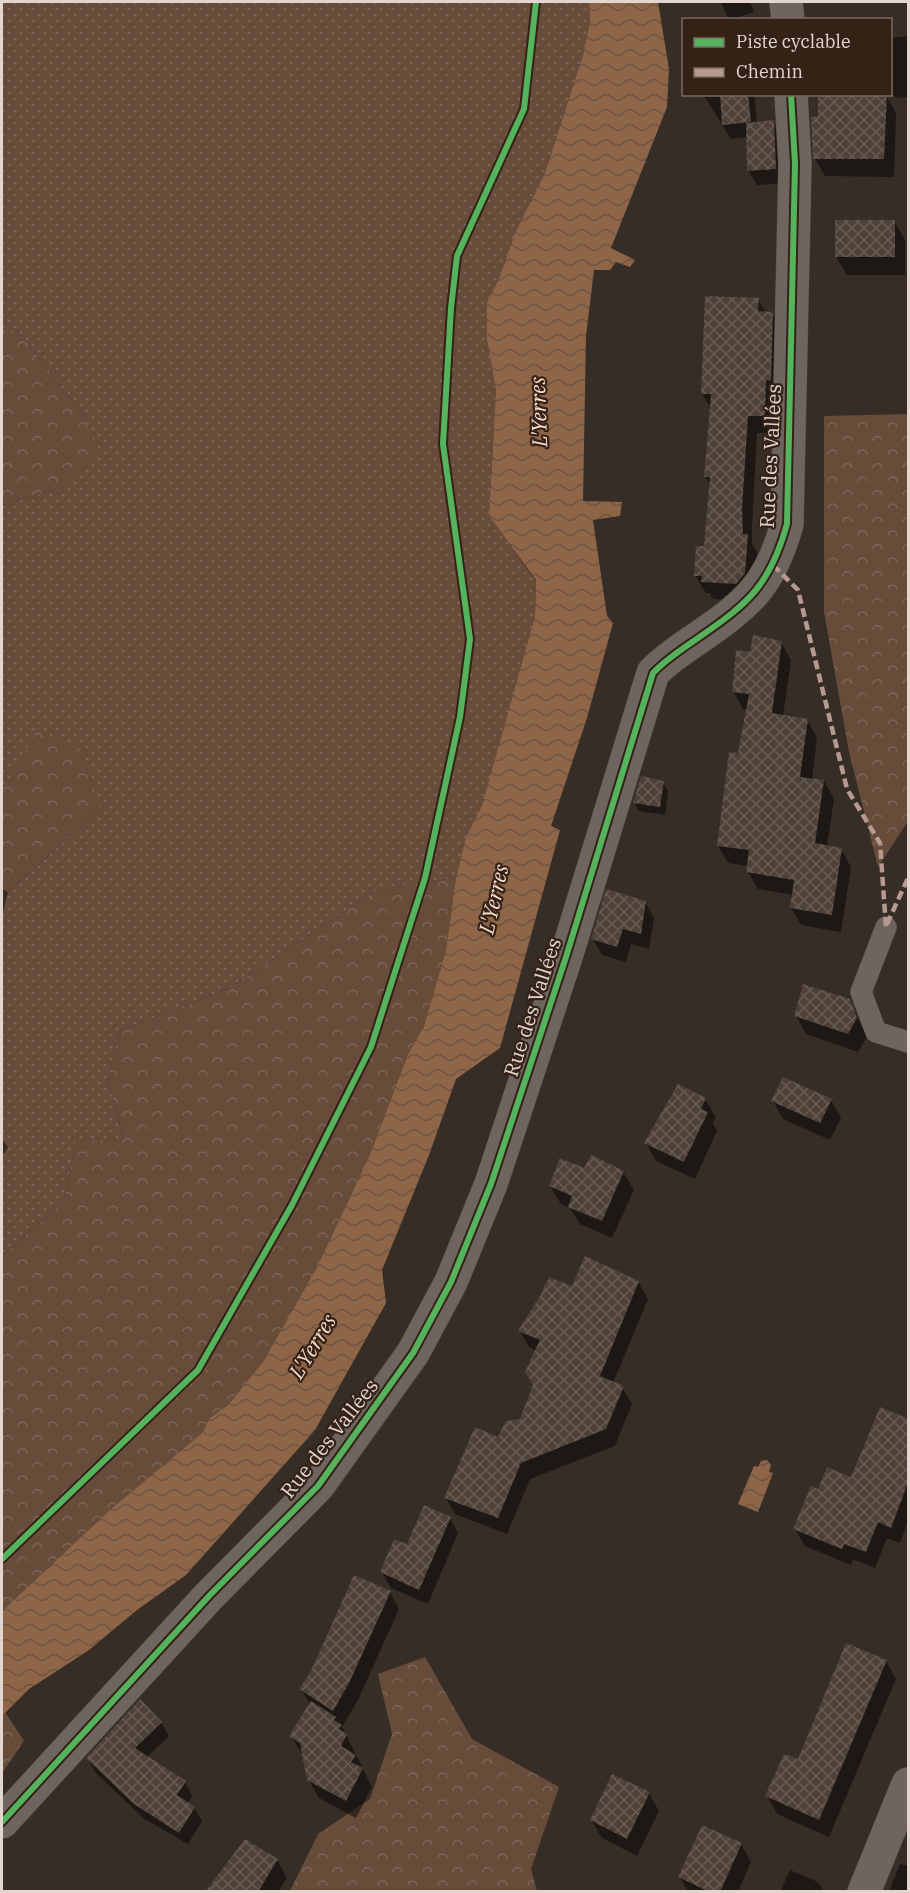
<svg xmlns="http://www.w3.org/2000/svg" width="910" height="1893" font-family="'IBM Plex Serif',serif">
	<defs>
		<pattern id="grass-dots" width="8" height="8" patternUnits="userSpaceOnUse" patternTransform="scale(1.5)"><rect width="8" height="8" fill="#684c3a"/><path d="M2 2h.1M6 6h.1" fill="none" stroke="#7d6555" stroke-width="1.8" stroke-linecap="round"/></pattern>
		<pattern id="forest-crowns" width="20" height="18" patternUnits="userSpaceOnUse" patternTransform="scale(1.5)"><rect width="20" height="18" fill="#684c3a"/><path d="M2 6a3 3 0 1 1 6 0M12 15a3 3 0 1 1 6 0" fill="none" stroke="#7d6555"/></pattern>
		<pattern id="water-waves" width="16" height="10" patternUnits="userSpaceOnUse" patternTransform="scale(1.5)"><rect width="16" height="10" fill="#8f6548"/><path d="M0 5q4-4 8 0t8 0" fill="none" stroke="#6d5444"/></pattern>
		<pattern id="building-cross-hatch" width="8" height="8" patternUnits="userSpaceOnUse" patternTransform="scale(1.5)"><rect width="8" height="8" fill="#4e4138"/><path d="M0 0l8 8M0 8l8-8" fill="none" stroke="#675c54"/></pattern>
	</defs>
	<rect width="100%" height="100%" fill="#372d27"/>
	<!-- grass -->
	<polygon fill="url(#grass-dots)" points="2,2 589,2 590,20 583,55 545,173 515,233 499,279 487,302 487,340 496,390 489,516 536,581 535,616 482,805 466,837 456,878 377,890 228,989 119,1031 108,1081 124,1141 76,1141 64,1202 2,1256 2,1157 8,1147 2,1139 2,916 8,892 100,809 5,789 2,793 2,505 62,488 83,414 17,330 2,330"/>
	<!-- forest -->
	<g fill="url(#forest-crowns)">
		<polygon points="2,330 17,330 83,414 101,454 62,488 2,505"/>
		<polygon points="908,414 908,821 878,867 849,752 824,612 824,416"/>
		<polygon points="37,730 83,750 100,809 8,892 2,889 2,793"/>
		<polygon points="456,878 446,950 424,1026 408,1054 369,1157 317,1267 263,1362 228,1405 210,1418 202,1433 111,1509 2,1611 2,1256 64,1202 76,1141 124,1140 108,1081 119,1031 228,989 377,890"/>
		<polygon points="425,1657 472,1739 559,1787 531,1869 537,1891 290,1891 318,1834 370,1799 392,1734 378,1674"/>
		<polygon points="5,1712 24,1741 2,1773 2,1715"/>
	</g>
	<!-- water -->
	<g fill="url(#water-waves)">
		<polygon points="589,2 658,2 669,69 667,107 611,248 635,260 630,267 616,262 610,270 594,270 586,336 583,501 622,502 620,516 593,520 607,616 613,623 587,718 551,826 560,830 500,1048 456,1079 429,1155 382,1270 386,1303 315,1430 186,1575 137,1610 89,1650 29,1689 2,1716 2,1611 111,1509 202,1433 210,1418 228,1405 263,1362 317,1267 369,1157 408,1054 424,1026 446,950 456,878 466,837 482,805 535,616 536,580 489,516 496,390 487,340 487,302 499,279 515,233 545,173 583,55 590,21"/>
		<polygon points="767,1460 771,1465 769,1472 773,1473 758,1512 738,1504 754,1466 758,1467 761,1461"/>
	</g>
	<!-- shadow -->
	<g fill="#0007">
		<polygon points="721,2 750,2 754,12 729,20"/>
		<polygon points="908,36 908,97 896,98 890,88 890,38"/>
		<polygon points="703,94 754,94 757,123 773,122 781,136 784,183 757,185 748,170 748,137 731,139"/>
		<polygon points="886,95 896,113 894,177 825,176 815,158"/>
		<polygon points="895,222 905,240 905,275 847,275 836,257"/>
		<polygon points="758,299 766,313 772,313 782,331 774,433 757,433 752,527 752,544 757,553 754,591 746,601 713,599 710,593 706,593 695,575 705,548 711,485 705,477 711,409 702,393"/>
		<polygon points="781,642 791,660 783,716 807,720 817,738 812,780 824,781 834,799 827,847 841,849 851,867 841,932 801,925 791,908 793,895 758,889 748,872 748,866 728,863 718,846 748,709 743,709 733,691 751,653"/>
		<polygon points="663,783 668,791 665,815 639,811 634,803"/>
		<polygon points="645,902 654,918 649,949 631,944 626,962 602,955 593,939"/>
		<polygon points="849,1000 867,1037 858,1052 806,1034 796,1016"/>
		<polygon points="705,1099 716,1117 713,1123 717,1131 695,1179 656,1161 646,1143"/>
		<polygon points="831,1100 841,1118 830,1140 783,1119 773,1101"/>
		<polygon points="585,1170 623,1172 634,1190 612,1238 580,1224 570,1208 561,1204 550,1186"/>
		<polygon points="638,1282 648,1299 613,1383 622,1387 632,1404 615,1446 530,1479 507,1534 455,1514 446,1498 498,1439 521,1420 535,1385 537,1351 529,1347 520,1331 572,1288"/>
		<polygon points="908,1420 908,1521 900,1543 887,1538 875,1568 853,1559 851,1565 805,1546 795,1529 819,1491 852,1479"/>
		<polygon points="450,1518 458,1533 428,1604 391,1588 382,1572 407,1546"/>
		<polygon points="390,1592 399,1609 358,1700 342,1727 372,1787 356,1818 319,1798 308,1779 303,1755 291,1736 310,1704 301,1689"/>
		<polygon points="886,1661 896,1679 829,1837 777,1814 767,1796"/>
		<polygon points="161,1723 169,1736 146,1758 185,1782 192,1796 187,1804 194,1808 202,1821 188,1844 143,1818 95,1772 88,1759"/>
		<polygon points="649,1793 659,1811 637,1856 602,1838 591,1820"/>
		<polygon points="741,1844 751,1862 738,1892 688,1892 680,1877"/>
		<polygon points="277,1860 287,1878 278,1892 206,1892"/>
		<polygon points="900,1864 908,1866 908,1892 892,1892 890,1889"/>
		<polygon points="790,1870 818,1882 824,1892 780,1892"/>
	</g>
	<!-- building -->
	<g fill="url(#building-cross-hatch)">
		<polygon points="720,94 748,94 751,122 722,125"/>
		<polygon points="818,94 887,94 884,159 813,159 811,117 818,116"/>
		<polygon points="774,120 776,169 747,171 746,123"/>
		<rect x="835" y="220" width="60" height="37"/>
		<polygon points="705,296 759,298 758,311 773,312 771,381 766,380 765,416 748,416 742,509 743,534 748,534 745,573 736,584 701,582 702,576 694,576 696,546 704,546 710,477 704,477 711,394 701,394"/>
		<polygon points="753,635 782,641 772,713 808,719 800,777 824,780 815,843 842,848 832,915 790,908 794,880 746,872 749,850 717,846 729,752 738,753 749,694 732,692 736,650 750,652"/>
		<polygon points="641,776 664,781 660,807 633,803"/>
		<polygon points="606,889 646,901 641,934 623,929 617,947 591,939"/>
		<polygon points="803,984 850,999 857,1018 848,1034 794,1016"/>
		<polygon points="783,1077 832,1099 820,1123 771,1101"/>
		<polygon points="678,1084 706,1098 701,1109 708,1112 684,1162 644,1143"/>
		<polygon points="591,1155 624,1171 602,1221 568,1207 572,1196 549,1186 560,1158 584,1168"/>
		<polygon points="585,1256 639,1281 600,1376 624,1386 606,1429 521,1463 498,1518 444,1498 475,1427 498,1437 506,1421 520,1419 533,1385 525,1372 540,1340 518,1331 540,1296 549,1277 572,1286"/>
		<polygon points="880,1407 909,1419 909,1480 891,1528 878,1522 866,1552 844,1544 842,1549 793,1529 811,1486 818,1489 827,1467 851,1477"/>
		<polygon points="424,1505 451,1517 419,1590 380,1572 394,1539 407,1544"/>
		<polygon points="354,1575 391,1591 349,1683 333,1711 299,1689 311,1671"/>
		<polygon points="846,1643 887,1660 819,1820 765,1796 784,1754 798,1759"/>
		<polygon points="140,1699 162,1722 135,1748 186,1781 177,1795 195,1807 179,1833 134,1804 86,1758"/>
		<polygon points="311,1701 336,1717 334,1720 342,1725 339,1729 347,1734 341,1746 356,1755 351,1762 363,1768 346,1801 307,1780 300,1743 289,1736"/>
		<polygon points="612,1774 650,1792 627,1839 590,1820"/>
		<polygon points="702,1825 742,1843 720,1892 710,1892 678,1877"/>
		<polygon points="245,1839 278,1859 258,1892 205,1892"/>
	</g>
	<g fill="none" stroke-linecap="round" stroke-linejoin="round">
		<defs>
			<polyline id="service" points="886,927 861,992 876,1032 908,1042"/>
			<g id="minor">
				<polyline points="786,2 788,20"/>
				<path d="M2,1822L209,1596L318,1486L413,1353L451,1282L491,1184L566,957L653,673C666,659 682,649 698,638C749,603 770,585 787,524L795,164L791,94"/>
				<polyline points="864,1892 908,1784"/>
			</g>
		</defs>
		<!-- service casing -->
		<use href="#service" stroke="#514843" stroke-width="22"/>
		<!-- minor casing -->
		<use href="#minor" stroke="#514843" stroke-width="34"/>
		<!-- service -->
		<use href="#service" stroke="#6e6560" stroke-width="21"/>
		<!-- minor -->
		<use href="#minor" stroke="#6e6560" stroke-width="33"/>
		<!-- quiet -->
		<g stroke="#b69a8f" stroke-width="4.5" stroke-dasharray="9 4.5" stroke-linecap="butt">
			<polyline points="773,565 798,590 847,789 880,843 886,927"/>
			<polyline points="887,924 908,878"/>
		</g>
		<defs>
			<g id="cycleway">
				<polyline points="2,1559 198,1370 292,1205 371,1047 425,878 460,717 470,639 443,444 451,308 457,256 524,109 536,2"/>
				<path d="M2,1822L209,1596L318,1486L413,1353L451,1282L491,1184L566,957L653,673C666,659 682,649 698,638C749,603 770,585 787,524L795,164L791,94"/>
			</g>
		</defs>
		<!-- cycleway casing -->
		<use href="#cycleway" stroke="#342216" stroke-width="10"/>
		<!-- cycleway -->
		<use href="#cycleway" stroke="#56b35d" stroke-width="6"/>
	</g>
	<g text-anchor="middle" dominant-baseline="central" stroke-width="4.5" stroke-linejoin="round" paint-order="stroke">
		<!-- street labels -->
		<g font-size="20" fill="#e2d6cf" stroke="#342216">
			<text transform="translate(770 456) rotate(-87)">Rue des Vallées</text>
			<text transform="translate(532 1007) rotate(-72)">Rue des Vallées</text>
			<text transform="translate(329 1438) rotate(-52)">Rue des Vallées</text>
		</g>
		<!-- water labels -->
		<g font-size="21" font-style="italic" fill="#fbddca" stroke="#342216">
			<text transform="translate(538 412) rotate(-92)">L'Yerres</text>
			<text transform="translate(493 899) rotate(-77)">L'Yerres</text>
			<text transform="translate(312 1346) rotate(-59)">L'Yerres</text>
		</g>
	</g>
	<!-- border -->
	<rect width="910" height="1893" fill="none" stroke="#e2d6cf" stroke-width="6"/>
	<!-- legend -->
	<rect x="682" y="18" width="210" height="78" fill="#342216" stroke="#7a6a60" stroke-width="1.5"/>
	<rect x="694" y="38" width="30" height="9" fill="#56b35d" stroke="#7a6a60" stroke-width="1.5"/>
	<text x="736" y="48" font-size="18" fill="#e2d6cf">Piste cyclable</text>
	<rect x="694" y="68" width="30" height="9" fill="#b69a8f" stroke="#7a6a60" stroke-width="1.5"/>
	<text x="736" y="78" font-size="18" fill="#e2d6cf">Chemin</text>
</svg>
